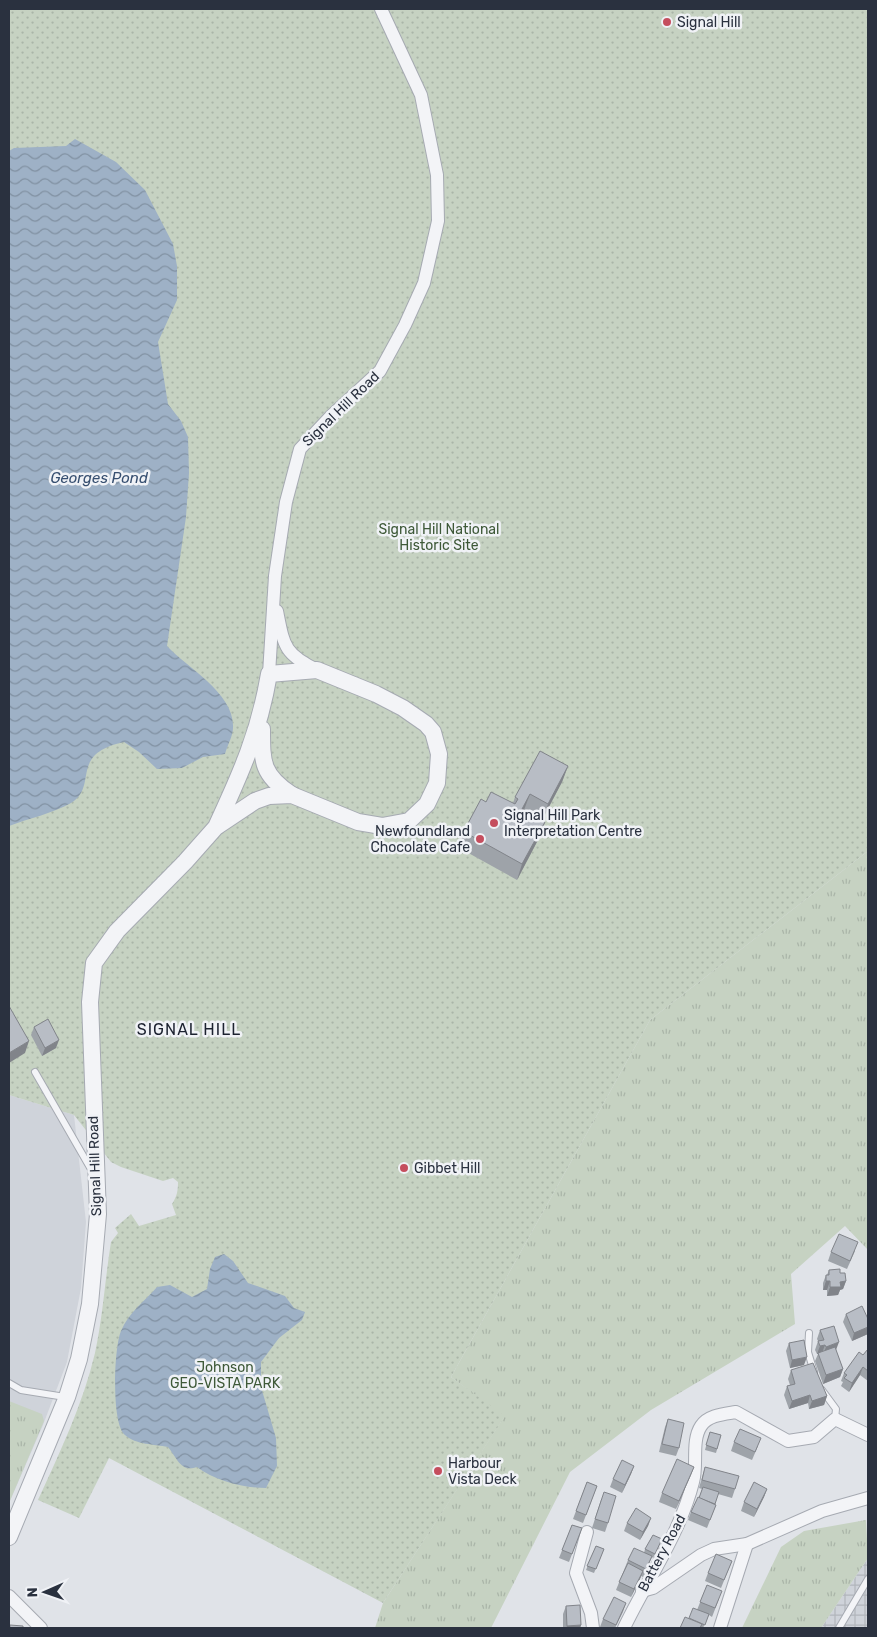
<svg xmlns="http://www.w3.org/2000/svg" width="877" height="1637" font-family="Rubik,sans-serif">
	<defs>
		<pattern id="industrial-grid" width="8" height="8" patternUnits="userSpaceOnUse" patternTransform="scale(1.25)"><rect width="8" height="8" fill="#cfd3da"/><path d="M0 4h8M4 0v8" fill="none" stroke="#b2b6bc"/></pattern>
		<pattern id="grass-tufts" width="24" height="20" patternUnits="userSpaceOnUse" patternTransform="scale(1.25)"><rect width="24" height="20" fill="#c6d2c2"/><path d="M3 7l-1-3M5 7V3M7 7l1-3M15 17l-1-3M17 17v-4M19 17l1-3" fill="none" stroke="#aab5a8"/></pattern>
		<pattern id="park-dots" width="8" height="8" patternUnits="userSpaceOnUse" patternTransform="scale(1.25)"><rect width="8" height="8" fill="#c6d2c2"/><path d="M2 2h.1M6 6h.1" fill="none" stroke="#aab5a8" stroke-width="1.8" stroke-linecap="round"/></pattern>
		<pattern id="water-waves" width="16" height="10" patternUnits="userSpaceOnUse" patternTransform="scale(1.25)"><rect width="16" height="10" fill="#9eb1c6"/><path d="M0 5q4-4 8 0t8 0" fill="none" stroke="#8191a2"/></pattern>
	</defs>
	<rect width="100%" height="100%" fill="#e0e3e8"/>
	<!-- built -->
	<polygon fill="#cfd3da" points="9,1095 74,1115 86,1222 81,1288 67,1362 43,1425 9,1503"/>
	<!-- industrial -->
	<polygon fill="url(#industrial-grid)" points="868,1558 868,1628 821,1628"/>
	<!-- grass -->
	<g fill="url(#grass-tufts)">
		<polygon points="868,851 868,1250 845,1226 791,1274 795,1324 651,1410 570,1472 491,1628 375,1628 383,1603 504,1417 451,1377 650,1020"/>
		<polygon points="9,1401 42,1414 44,1421 9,1503"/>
		<polygon points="866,1520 868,1558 821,1628 742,1628 781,1547 804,1531"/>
	</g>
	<!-- park -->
	<path fill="url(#park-dots)" d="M9,9H868V851L650,1020L451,1377L505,1416L383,1603L109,1458L79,1518L38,1500C60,1452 83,1404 95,1353C103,1316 105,1279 111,1242L118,1233L115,1228L131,1214L139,1226L176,1215L172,1204C177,1196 178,1191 178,1182L173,1178L163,1181L121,1167L111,1162L74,1115L9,1095Z"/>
	<!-- water -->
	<g fill="url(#water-waves)">
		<path d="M75,139L116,162L145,190L173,244L177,266V300L158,342L168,404L181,421L188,437L189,473L186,517L167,646C187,668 235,693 233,728C233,736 227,746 225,754L203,757L182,768L157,769L139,752L124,742C68,754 99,786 71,803C54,813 27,819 9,826V151L14,148L66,146Z"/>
		<path d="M224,1254L233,1261L248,1283L285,1296L294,1308L305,1312L302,1320L279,1338L261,1362V1387L276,1438L277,1466L266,1488C244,1488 215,1481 197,1467C181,1473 177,1458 168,1447C154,1444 136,1445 125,1435C111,1424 114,1347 121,1331C129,1312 144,1302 157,1287L170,1285L192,1297L207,1289L210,1269L215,1257Z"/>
	</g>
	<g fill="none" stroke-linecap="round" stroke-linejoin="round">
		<defs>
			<g id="service">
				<polyline points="35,1072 92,1171"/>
				<polyline points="809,1333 808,1352 814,1372"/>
				<polyline points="9,1383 21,1390 65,1397"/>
				<polyline points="822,1390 836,1409 835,1419"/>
				<polyline points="839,1628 868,1579"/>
			</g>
			<g id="minor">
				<path d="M277,611C284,646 284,654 317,670"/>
				<polyline points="269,674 275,576 286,502 300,449 330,417 380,371 405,325 424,283 438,221 437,175 421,95 381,9"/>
				<polyline points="587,1532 576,1573 591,1613 593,1628"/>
				<polyline points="642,1591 653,1588 701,1555 714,1549 747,1544 822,1511 868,1498"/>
				<polyline points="9,1596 41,1628"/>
				<path d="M624,1628C647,1580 680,1534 693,1482C698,1465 691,1441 701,1426C708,1415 724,1414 736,1412L788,1441L814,1437L835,1419L868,1435"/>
				<polyline points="720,1628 747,1544"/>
			</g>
			<g id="tertiary">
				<path d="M262,729C262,763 262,775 292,795"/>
				<path d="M9,1537L67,1397L79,1359L90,1304L98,1214L90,1002L94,963L117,931L185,862L216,827L255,801L269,796L292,795L358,822L382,826L409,821L427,804L437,783L439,754L433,732L426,724L403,708L376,694L317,670L269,674C259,733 241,773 216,827"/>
			</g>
		</defs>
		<!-- service casing -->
		<use href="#service" stroke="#a6aab2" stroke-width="8"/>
		<!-- minor casing -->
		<use href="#minor" stroke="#a6aab2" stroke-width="14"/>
		<!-- tertiary casing -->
		<use href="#tertiary" stroke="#a6aab2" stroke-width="18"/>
		<!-- service -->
		<use href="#service" stroke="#f3f4f7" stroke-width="6"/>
		<!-- minor -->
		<use href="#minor" stroke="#f3f4f7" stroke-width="12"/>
		<!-- tertiary -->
		<use href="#tertiary" stroke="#f3f4f7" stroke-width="16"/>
	</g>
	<!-- wall -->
	<g fill="#9ea3a9">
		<polygon points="568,766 562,782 542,820 524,810 545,822 539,838 517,880 463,850 464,845 460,843 466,827 486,802 513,803 515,797"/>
		<polygon points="34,1027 56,1048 42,1056 31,1035"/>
		<polygon points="855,1251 847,1269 828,1261 831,1252"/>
		<polygon points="829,1270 840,1273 846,1281 843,1289 840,1290 838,1295 827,1296 827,1290 823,1290 823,1283 826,1275 827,1275"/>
		<polygon points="846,1314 868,1334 852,1341 843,1322"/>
		<polygon points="820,1330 836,1350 843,1369 840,1377 823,1384 815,1361 818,1354 817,1354 815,1350 818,1341 817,1339"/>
		<polygon points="789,1343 804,1365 790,1368 786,1351"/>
		<polygon points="868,1349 868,1381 860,1375 849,1392 841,1386 843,1382 841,1381 844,1373 863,1355"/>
		<polygon points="791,1370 827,1396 824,1405 809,1409 808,1403 789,1409 784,1395 787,1386 790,1385 788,1379"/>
		<polygon points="668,1419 679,1448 676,1456 659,1452 665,1427"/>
		<polygon points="710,1432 721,1435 716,1453 705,1450"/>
		<polygon points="734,1442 758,1446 752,1460 731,1451"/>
		<polygon points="634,1466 631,1474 622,1493 610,1487 613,1479"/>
		<polygon points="694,1467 676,1509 659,1502 662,1493"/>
		<polygon points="705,1467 735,1489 732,1498 718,1494 715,1504 716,1505 707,1528 688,1520 691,1512 699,1498 702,1489 699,1488"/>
		<polygon points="587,1482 597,1486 583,1523 573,1519"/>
		<polygon points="767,1489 764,1497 754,1517 741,1511 744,1502"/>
		<polygon points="601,1500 608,1523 605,1532 592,1528"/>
		<polygon points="651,1518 648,1526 640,1540 624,1531 627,1523"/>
		<polygon points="572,1525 582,1528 569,1562 559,1558"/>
		<polygon points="660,1544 653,1558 652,1557 643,1577 641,1576 631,1597 616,1590 628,1560 644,1553 645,1549"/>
		<polygon points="596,1546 604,1549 594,1573 586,1570"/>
		<polygon points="732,1561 721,1588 705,1581 708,1573"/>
		<polygon points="707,1585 719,1599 712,1617 709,1615 703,1628 700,1628 697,1610"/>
		<polygon points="626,1603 623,1612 615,1628 602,1628 600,1627 603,1619"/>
		<polygon points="566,1606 581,1625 580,1628 563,1628 563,1614"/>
	</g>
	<!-- shaded-wall -->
	<g fill="#81848a">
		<polygon points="568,766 562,782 542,820 548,804"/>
		<polygon points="530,794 524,810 516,825 522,809"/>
		<polygon points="545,822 539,838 517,880 522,864"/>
		<polygon points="59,1040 56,1048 42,1056 45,1048"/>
		<polygon points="29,1041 25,1053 9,1063 9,1053"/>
		<polygon points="826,1281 830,1281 827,1290 823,1290"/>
		<polygon points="846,1281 843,1289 840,1290 838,1295 827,1296 830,1287 840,1282"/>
		<polygon points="868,1327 868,1334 852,1341 854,1333"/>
		<polygon points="839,1342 836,1350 823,1355 826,1347"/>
		<polygon points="825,1345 822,1353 817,1354 820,1346"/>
		<polygon points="807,1357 804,1365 790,1368 792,1360"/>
		<polygon points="863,1367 860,1375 849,1392 852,1383"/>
		<polygon points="843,1369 840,1377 823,1384 826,1375"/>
		<polygon points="810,1395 808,1403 789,1409 792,1401"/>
		<polygon points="827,1396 824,1405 809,1409 812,1401"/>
		<polygon points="634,1466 631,1474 622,1493 625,1485"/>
		<polygon points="694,1467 691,1475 676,1509 679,1501"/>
		<polygon points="767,1489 764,1497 754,1517 757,1509"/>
		<polygon points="651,1518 648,1526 640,1540 643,1532"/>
		<polygon points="643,1571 640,1579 631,1597 634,1589"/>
		<polygon points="581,1625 580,1628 566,1628 567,1626"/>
	</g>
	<!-- building -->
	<g fill="#b8bdc5" stroke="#81848a">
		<polygon points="540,751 568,766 548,804 530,794 522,809 545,822 522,864 468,834 471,829 466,827 481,799 486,802 491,792 515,804 518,799 515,797"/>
		<polygon points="9,1006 29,1041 9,1053"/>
		<polygon points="48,1019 59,1040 45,1048 34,1027"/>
		<polygon points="839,1234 858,1242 850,1261 831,1252"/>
		<polygon points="840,1269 840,1273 845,1273 846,1281 840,1282 841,1287 830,1287 830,1281 826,1281 826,1275 829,1275 829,1270"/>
		<polygon points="862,1306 868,1319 868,1327 854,1333 846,1314"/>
		<polygon points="834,1326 839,1342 826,1347 825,1345 820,1346 818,1341 824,1340 820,1330"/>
		<polygon points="804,1340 807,1357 792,1360 789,1343"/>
		<polygon points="835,1347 843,1369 826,1375 818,1353"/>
		<polygon points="868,1349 868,1371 863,1367 852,1383 844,1378 847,1375 844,1373 859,1352 863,1355"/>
		<polygon points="813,1363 827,1396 812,1401 810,1395 792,1401 787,1386 795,1384 791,1370"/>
		<polygon points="668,1419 684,1423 679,1448 662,1444"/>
		<polygon points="740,1429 761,1438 755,1452 734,1442"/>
		<polygon points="710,1432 721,1435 717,1449 706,1445"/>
		<polygon points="677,1459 694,1467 679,1501 662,1493"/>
		<polygon points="622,1460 634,1466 625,1485 613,1479"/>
		<polygon points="705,1467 739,1476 735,1489 702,1480"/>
		<polygon points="587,1482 597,1486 586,1515 576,1511"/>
		<polygon points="754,1482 767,1489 757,1509 744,1502"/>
		<polygon points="703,1487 719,1492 715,1504 699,1498"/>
		<polygon points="604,1492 616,1496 608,1523 595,1519"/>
		<polygon points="698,1497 716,1505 710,1520 691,1512"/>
		<polygon points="636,1508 651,1518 643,1532 627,1523"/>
		<polygon points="572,1525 582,1528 572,1554 562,1550"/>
		<polygon points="653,1535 662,1539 655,1554 645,1549"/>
		<polygon points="596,1546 604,1549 596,1569 587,1566"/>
		<polygon points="634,1548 652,1556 646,1569 628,1560"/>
		<polygon points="716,1554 732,1561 724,1580 708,1573"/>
		<polygon points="628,1563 643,1571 634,1589 619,1582"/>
		<polygon points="707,1585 722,1591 715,1608 700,1602"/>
		<polygon points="614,1597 626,1603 616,1625 603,1619"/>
		<polygon points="580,1605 581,1625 567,1626 566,1606"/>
		<polygon points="693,1608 709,1614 705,1625 689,1618"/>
		<polygon points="685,1617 702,1624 700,1628 680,1628"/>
		<polygon points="10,1625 23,1626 23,1628 10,1628"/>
	</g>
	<!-- markers -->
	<g fill="#c54e5e" stroke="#f0f2f6" stroke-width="2">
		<circle cx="667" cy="22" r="5"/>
		<circle cx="494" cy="823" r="5"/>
		<circle cx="480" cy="839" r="5"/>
		<circle cx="404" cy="1168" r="5"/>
		<circle cx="438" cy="1471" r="5"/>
	</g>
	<g text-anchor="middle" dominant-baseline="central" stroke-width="5" stroke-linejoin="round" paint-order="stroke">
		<!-- poi labels -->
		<g font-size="14" fill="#2a313f" stroke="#f0f2f6" text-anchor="start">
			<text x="677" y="22">Signal Hill</text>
			<text x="504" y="815">Signal Hill Park<tspan x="504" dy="16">Interpretation Centre</tspan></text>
			<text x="470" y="831" text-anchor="end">Newfoundland<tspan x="470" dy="16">Chocolate Cafe</tspan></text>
			<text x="414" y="1168">Gibbet Hill</text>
			<text x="448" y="1463">Harbour<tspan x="448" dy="16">Vista Deck</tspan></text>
		</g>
		<!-- street labels -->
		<g font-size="14" fill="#2a313f" stroke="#f0f2f6">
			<text transform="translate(341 409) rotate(-44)">Signal Hill Road</text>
			<text transform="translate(95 1166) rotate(-92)">Signal Hill Road</text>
			<text transform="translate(662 1553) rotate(-62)">Battery Road</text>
		</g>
		<!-- park labels -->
		<g font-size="14" fill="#3e5938" stroke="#f0f2f6">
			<text x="439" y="529">Signal Hill National<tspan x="439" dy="16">Historic Site</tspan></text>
			<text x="225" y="1367">Johnson<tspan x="225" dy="16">GEO-VISTA PARK</tspan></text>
		</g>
		<!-- water labels -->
		<g font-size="15" font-style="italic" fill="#374f70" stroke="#f0f2f6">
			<text x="99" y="478">Georges Pond</text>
		</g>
		<!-- quarter labels -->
		<g font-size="16" letter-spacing="1" fill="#1c2230" stroke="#f0f2f6">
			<text x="189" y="1029">SIGNAL HILL</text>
		</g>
	</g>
	<!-- border -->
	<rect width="877" height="1637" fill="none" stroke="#2a313f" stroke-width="20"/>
	<!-- north arrow -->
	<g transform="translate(45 1592) rotate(268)" stroke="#f0f2f6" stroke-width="4" paint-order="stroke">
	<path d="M0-4L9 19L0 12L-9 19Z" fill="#2a313f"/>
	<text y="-8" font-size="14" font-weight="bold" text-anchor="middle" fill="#2a313f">N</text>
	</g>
</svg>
